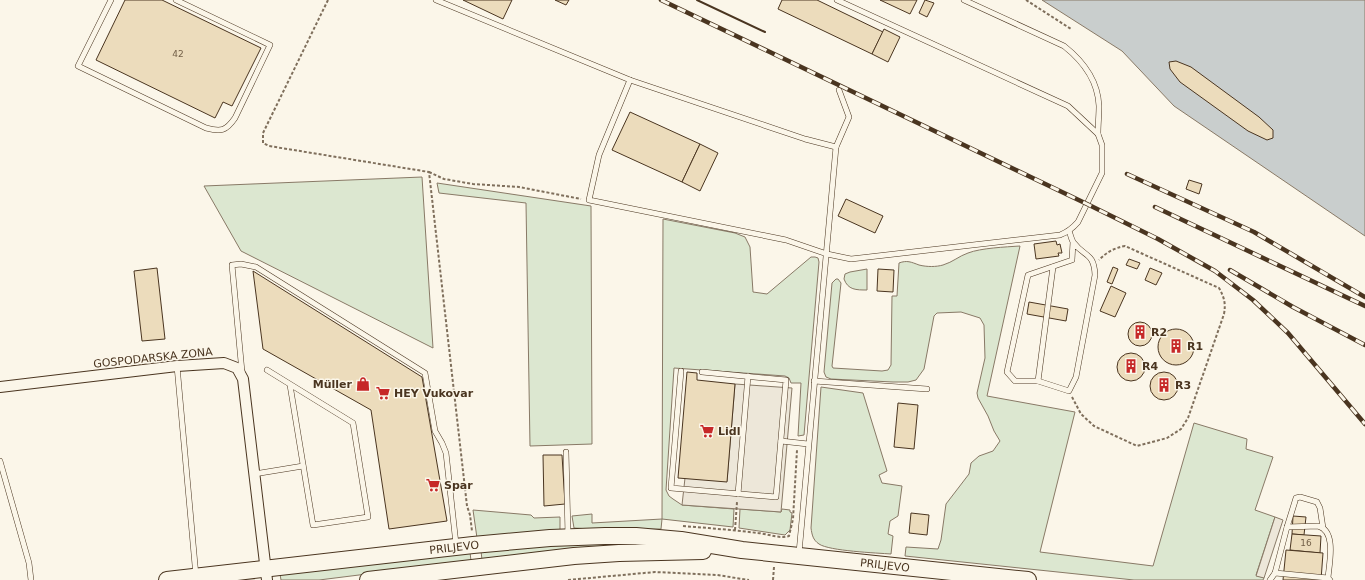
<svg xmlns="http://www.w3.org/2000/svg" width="1365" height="580" font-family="'DejaVu Sans',sans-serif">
	<rect width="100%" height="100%" fill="#fbf6e9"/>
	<!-- green -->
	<g fill="#dce7d0" stroke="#887966">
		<polygon points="422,177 433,348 241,251 204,186"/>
		<polygon points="437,183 591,206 592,444 530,446 526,203 439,193"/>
		<polygon points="663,219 735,233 745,237 750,247 753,292 767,294 811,257 815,257 818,258 819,262 804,435 798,436 801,383 791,383 789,378 785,376 674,368 666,490 669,496 673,499 682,505 734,509 733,527 662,519 661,529 607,530 574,528 572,516 592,514 592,523 662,519"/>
		<path d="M1020,246L987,396L1075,412L1040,552L1153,566L1194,423L1247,439L1246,449L1273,457L1255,510L1275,517L1256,575L1264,578L1263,580H1134L905,556L906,547L938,549L941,540L946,504L969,474L971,463L979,456L993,451L1000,441L994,431L988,416L978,398L977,393L985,358L984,325L980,318L961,312L937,313L934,316L924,369L916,380L908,382H893L831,379L826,377L824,372L832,283L836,279H838L841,283L832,366L833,368L882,371L888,370L891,365L892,296H897L899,263C907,260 911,262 919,265C927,267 936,267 943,265C953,262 959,256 968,253C981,248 1005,247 1020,246Z"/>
		<path d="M867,269V290C856,290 848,290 844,279L845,274L850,272Z"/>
		<path d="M821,387L863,393L887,471L879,475L882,483L902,486L898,516L890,521L888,534L893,536L891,554C877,553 829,551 819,544C813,540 812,535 811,528Z"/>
		<polygon points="740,509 781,512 782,509 790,510 790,512 792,513 790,530 785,535 739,528"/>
		<polygon points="473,510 531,515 534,518 560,517 560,531 477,538"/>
		<polygon points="564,544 665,544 482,560 481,551"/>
		<polygon points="470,552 471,561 319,580 281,580 280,574"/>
	</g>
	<!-- parking -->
	<g fill="#ede7d9" stroke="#887966">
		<polygon points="735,384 792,388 781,512 682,505 685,478 727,481"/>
		<polygon points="1275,517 1283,520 1264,578 1256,576"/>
	</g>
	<!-- water -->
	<polygon fill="#c9cecd" stroke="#887966" points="1042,0 1365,0 1365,236 1174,106 1122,51"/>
	<!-- building -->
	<g fill="#ecdcbc" stroke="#4a3520">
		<polygon points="125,0 162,0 261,48 232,106 223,102 215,118 96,60"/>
		<polygon points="463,0 512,0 503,19"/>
		<polygon points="555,0 569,0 566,5"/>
		<polygon points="782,0 817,0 883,32 872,54 778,9"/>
		<polygon points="880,0 917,0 910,14"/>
		<polygon points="925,0 934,3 927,17 919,13"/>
		<polygon points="884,29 900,37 888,62 872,54"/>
		<polygon points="1176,61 1191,67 1259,117 1273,130 1273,138 1267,140 1248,131 1180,82 1170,69 1169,62"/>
		<polygon points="630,112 700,144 682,182 612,150"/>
		<polygon points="700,144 718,153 700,191 682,182"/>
		<polygon points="1189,180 1202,184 1199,194 1186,189"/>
		<polygon points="846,199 883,216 875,233 838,216"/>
		<polygon points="1056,241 1057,245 1060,244 1062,253 1058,253 1059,256 1036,259 1034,244"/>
		<polygon points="1129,259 1140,263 1137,269 1126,265"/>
		<polygon points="1113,267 1118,269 1112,284 1107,282"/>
		<polygon points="157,268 165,339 142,341 134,271"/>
		<polygon points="1150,268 1162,273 1156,285 1145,280"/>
		<polygon points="878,269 894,270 893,292 877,291"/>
		<polygon points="253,271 422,377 447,521 389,529 371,410 263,349"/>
		<polygon points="1111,286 1126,293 1115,317 1100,311"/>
		<polygon points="1029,302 1068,309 1066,321 1027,314"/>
		<circle cx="1140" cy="334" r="12"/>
		<circle cx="1176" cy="347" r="18"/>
		<circle cx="1131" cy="367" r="14"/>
		<circle cx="1164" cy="386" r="14"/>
		<polygon points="687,372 697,373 697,380 735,384 727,482 678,478"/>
		<polygon points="898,403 918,405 914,449 894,447"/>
		<polygon points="543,455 562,455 565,504 544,506"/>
		<polygon points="911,513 929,515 927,535 909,533"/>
		<polygon points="1293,516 1306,517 1304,535 1292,534"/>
		<polygon points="1292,534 1321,536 1320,553 1290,550"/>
		<polygon points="1286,550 1323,553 1321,580 1283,580"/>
	</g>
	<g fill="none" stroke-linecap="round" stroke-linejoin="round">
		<defs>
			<g id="service">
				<path d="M111,0L78,66L206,128C221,132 226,131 235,118L270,45L176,0"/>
				<polyline points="436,0 630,80 805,139 836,147"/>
				<path d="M964,0L1064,46C1083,61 1098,81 1099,106C1099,115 1098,124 1098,134"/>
				<path d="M630,80L599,155L589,200L786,240L827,254L851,259L1060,235C1068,232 1072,229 1078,222L1102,173V145L1098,134L1068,106L837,0"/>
				<path d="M1069,231C1071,235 1071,240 1074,243C1084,257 1094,252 1095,275L1076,377L1069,391L1038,381H1015L1007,372L1028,275L1072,260L1073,242"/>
				<polyline points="177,366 196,576"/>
				<polyline points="267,370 353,423 368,517 313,525 290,385"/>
				<polyline points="681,371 671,488 776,497 786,380 702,372"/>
				<polyline points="242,372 232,265 241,264 256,267 425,373 435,431 442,443 446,453 456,544"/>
				<polyline points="814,381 927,389"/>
				<polyline points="1038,381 1053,267"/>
				<polyline points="781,441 808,444"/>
				<polyline points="566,452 568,535"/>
				<polyline points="0,461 29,563 31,580"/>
				<polyline points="254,474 303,466"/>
				<polyline points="738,494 748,376"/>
				<path d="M1287,527L1318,526C1337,531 1329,564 1328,578L1330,580"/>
				<polyline points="799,553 836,147 849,117 839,90"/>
				<polyline points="1275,573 1328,578"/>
				<polyline points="1270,580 1275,573 1287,527 1296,498 1300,497 1317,502 1320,508 1323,528"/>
			</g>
			<polyline id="minor" points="0,387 177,366 224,363 237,368 243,379 267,580"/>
			<g id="primary">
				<path id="s1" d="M167,580L473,545L550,538L605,536H636L681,540L742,550L1028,580"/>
				<polyline points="368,580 574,556 619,553 703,551"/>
			</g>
		</defs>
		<!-- service casing -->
		<use href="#service" stroke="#4a3520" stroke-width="6"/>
		<!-- minor casing -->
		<use href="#minor" stroke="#4a3520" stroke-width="12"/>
		<!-- primary casing -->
		<use href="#primary" stroke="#4a3520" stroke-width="18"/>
		<!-- path -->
		<g stroke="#7f6f5c" stroke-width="2" stroke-dasharray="3 2" stroke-linecap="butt">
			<polyline points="328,0 263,133 263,143 269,146 429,172 467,506 470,515 472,531"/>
			<polyline points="1026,0 1071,29"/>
			<polyline points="429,172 444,179 473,184 519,187 581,199"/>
			<path d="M1072,397L1081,414L1094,426L1137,446L1167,438L1181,429L1188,418L1224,314C1226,303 1224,297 1219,288L1125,246C1114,248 1107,252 1099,260"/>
			<path d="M683,526C708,528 733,530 758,533C769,534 779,539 789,536L793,519L797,450"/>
			<polyline points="735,530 737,502"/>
			<polyline points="568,580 655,572 717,575 749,580"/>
			<polyline points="773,580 774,567"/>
		</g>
		<!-- service -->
		<use href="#service" stroke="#fbf6e9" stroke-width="5"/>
		<!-- minor -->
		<use href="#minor" stroke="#fbf6e9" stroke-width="10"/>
		<!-- primary -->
		<use href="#primary" stroke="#fbf6e9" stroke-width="16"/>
		<defs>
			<g id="rail">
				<polyline points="661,0 1087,204 1158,239 1215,271 1253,300 1288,333 1365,424"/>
				<polyline points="1127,174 1254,232 1365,297"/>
				<polyline points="1155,207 1365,306"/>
				<polyline points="1230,270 1293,307 1365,345"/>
			</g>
		</defs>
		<!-- rail casing -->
		<use href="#rail" stroke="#4a3520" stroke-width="4.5"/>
		<!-- rail -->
		<use href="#rail" stroke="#fbf6e9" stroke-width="3" stroke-dasharray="9" stroke-linecap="butt"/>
		<!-- wall -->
		<polyline stroke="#4a3520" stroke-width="2" points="697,0 765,32"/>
	</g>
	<!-- icons -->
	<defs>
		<symbol id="building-bare" viewBox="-9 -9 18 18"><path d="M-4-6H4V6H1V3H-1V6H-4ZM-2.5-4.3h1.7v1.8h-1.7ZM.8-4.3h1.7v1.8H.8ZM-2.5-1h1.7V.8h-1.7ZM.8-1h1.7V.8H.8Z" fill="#c62828" stroke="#fbf6e9" stroke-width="2.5" paint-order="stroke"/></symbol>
		<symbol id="shop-bare" viewBox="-9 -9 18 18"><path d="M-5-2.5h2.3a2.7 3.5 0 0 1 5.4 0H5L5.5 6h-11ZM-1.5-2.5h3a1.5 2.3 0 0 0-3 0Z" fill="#c62828" stroke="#fbf6e9" stroke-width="2.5" paint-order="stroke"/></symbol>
		<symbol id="supermarket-bare" viewBox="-9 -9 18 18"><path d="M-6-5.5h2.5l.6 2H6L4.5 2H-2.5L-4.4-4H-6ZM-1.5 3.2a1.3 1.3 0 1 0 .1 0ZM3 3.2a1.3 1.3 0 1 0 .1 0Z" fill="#c62828" stroke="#fbf6e9" stroke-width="2.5" paint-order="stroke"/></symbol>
	</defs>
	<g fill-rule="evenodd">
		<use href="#building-bare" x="1130" y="322" width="20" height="20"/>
		<use href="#building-bare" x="1166" y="336" width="20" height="20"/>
		<use href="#building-bare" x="1121" y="356" width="20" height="20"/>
		<use href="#shop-bare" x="353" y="374" width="20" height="20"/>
		<use href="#building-bare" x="1154" y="375" width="20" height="20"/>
		<use href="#supermarket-bare" x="373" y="383" width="20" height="20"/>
		<use href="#supermarket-bare" x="697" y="421" width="20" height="20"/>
		<use href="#supermarket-bare" x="423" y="475" width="20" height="20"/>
	</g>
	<g text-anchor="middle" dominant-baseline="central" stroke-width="3" stroke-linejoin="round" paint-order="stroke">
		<!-- number labels -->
		<g font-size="9" fill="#725f47">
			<text x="178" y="54">42</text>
			<text x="1306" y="543">16</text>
		</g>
		<!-- poi labels -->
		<g font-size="11" font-weight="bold" fill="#4a3520" stroke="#fbf6e9" text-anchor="start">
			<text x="1151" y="332">R2</text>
			<text x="1187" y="346">R1</text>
			<text x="1142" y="366">R4</text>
			<text x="352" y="384" text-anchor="end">Müller</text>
			<text x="1175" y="385">R3</text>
			<text x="394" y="393">HEY Vukovar</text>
			<text x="718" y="431">Lidl</text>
			<text x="444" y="485">Spar</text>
		</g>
		<!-- street labels -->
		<g font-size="11" fill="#4a3520" stroke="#fbf6e9">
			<text transform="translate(153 358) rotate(-6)">GOSPODARSKA ZONA</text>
			<text stroke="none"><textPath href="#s1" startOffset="289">PRILJEVO</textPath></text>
			<text stroke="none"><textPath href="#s1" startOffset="722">PRILJEVO</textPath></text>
		</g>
	</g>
</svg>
